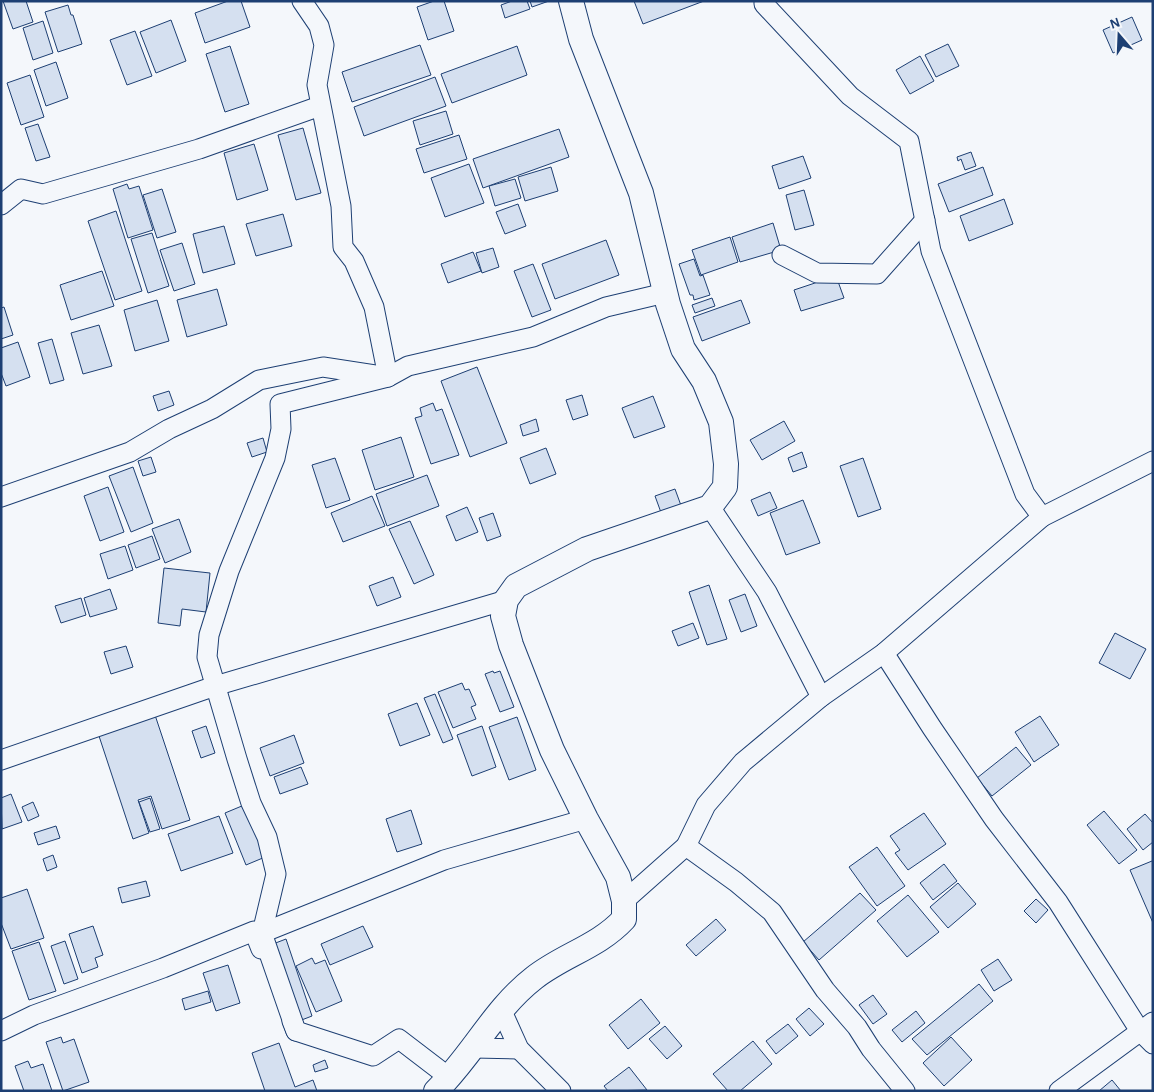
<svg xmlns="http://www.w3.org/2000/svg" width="1154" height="1092" font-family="'Alegreya Sans',sans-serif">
	<rect width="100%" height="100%" fill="#f4f7fb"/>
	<!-- building -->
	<g fill="#d5e0f0" stroke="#1d3f73">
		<polygon points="3,1 26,1 33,22 13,29"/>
		<polygon points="228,1 241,1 250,27 205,43 195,13"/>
		<polygon points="434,1 444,1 454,31 428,40 417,7"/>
		<polygon points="512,1 527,1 530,9 505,18 501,5"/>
		<polygon points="530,1 549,1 532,7"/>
		<polygon points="634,1 704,1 643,24"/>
		<polygon points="68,5 71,15 73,15 82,44 58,52 45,12"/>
		<polygon points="1132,17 1142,40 1113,53 1103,30"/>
		<polygon points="171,20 186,61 156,73 140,32"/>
		<polygon points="43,21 53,53 33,60 23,28"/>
		<polygon points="135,31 152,76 127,85 110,40"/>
		<polygon points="948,44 959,66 936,77 925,55"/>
		<polygon points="420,45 431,75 352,102 342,72"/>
		<polygon points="230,46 249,104 225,112 206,54"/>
		<polygon points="517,46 527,75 452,103 441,74"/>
		<polygon points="920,56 934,81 910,94 896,70"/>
		<polygon points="56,62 68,98 46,106 34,70"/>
		<polygon points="30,75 44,117 21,125 7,83"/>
		<polygon points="435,77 446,106 364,136 354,107"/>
		<polygon points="446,111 453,134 420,145 413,121"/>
		<polygon points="38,124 50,157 36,161 25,128"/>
		<polygon points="303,128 321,193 296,200 278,135"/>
		<polygon points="559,129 569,157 483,188 473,159"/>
		<polygon points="459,135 467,159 424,173 416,149"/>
		<polygon points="254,144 268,190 237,200 224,153"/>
		<polygon points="971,152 976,166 965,170 961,159 958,161 957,157"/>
		<polygon points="803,156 811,178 779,189 772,166"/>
		<polygon points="469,164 484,203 445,217 431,178"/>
		<polygon points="551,167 558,191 525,201 518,177"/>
		<polygon points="983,167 993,195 949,212 938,184"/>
		<polygon points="515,179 521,198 495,206 489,186"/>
		<polygon points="127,184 129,189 139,186 153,230 128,238 113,189"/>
		<polygon points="162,189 176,232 157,238 143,195"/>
		<polygon points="804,190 814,225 795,230 786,195"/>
		<polygon points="1004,199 1013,224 969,241 960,216"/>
		<polygon points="518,204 526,226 505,234 496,212"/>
		<polygon points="116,211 142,291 115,300 88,221"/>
		<polygon points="283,214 292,246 256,256 246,224"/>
		<polygon points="773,223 781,250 740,262 732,237"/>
		<polygon points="224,226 235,264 203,273 193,234"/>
		<polygon points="152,233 169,286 148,293 131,239"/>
		<polygon points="730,237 738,262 701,275 692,250"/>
		<polygon points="606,240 619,275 555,299 542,264"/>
		<polygon points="182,243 195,284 174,291 160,250"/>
		<polygon points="493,248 499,267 482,273 476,253"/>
		<polygon points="473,252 481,271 448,283 441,264"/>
		<polygon points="694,259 700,276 703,275 710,295 694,300 693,295 690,295 679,264"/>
		<polygon points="533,264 551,310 532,317 514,271"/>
		<polygon points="102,271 114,306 71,320 60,285"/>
		<polygon points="836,276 844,298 801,311 794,290"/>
		<polygon points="217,289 227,325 187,337 177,300"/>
		<polygon points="712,298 715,306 695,313 692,305"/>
		<polygon points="157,300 169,341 135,351 124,310"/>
		<polygon points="741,300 750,323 702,341 693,317"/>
		<polygon points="4,307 13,335 1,339 1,308"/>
		<polygon points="99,325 112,366 83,374 71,333"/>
		<polygon points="52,339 64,380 50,384 38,343"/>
		<polygon points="18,342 30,377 6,386 1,373 1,348"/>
		<polygon points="477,367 507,443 470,457 441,381"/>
		<polygon points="169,391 174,405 158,411 153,396"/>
		<polygon points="582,395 588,415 573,420 566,400"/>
		<polygon points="653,396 665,427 634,438 622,408"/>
		<polygon points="433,403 436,411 442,409 459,455 431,464 415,418 422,416 420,408"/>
		<polygon points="536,419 539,431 523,436 520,425"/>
		<polygon points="784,421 795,441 762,460 750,440"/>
		<polygon points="401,437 414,477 375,490 362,450"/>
		<polygon points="263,438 267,452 252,457 247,443"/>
		<polygon points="546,448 556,474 530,484 520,458"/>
		<polygon points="802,452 807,467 793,472 788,458"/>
		<polygon points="151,457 156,472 143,476 138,461"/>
		<polygon points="335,458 350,500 326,508 312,465"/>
		<polygon points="863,458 881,509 858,517 840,466"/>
		<polygon points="133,467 153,523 131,532 109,476"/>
		<polygon points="427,475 439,506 387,526 376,494"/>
		<polygon points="108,487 124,532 100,541 84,496"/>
		<polygon points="675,489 683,511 663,518 655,496"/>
		<polygon points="770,492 777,508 758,516 751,500"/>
		<polygon points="372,496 385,526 343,542 331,513"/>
		<polygon points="803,500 820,543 786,555 770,513"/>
		<polygon points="467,507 478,532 456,541 446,516"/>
		<polygon points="493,513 501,536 487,541 479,518"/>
		<polygon points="179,519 191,552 165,563 152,529"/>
		<polygon points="410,521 434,575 414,584 389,529"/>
		<polygon points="152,536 160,559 136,568 128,545"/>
		<polygon points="125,546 133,570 108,579 100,554"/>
		<polygon points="164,568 210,573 206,612 182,609 180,626 158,623"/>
		<polygon points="393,577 401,597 377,606 369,586"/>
		<polygon points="709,585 727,639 707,645 689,592"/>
		<polygon points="110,589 117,609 90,617 84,598"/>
		<polygon points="745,594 757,626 741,632 729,600"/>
		<polygon points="81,598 86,615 61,623 55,606"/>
		<polygon points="693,623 699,638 678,646 672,631"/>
		<polygon points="1115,633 1146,649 1130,679 1099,663"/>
		<polygon points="126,646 133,667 111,674 104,652"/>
		<polygon points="493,671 494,673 500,671 514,707 500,712 485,674"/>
		<polygon points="462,683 465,690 469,689 476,705 471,707 476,719 453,728 438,692"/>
		<polygon points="435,694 453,739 443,743 424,698"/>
		<polygon points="417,703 430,735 400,746 388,714"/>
		<polygon points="155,715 190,820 162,829 151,796 138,800 149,833 133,839 98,733"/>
		<polygon points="1040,716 1059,745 1034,762 1015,732"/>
		<polygon points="517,717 536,770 509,780 489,727"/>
		<polygon points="206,726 215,753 201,758 192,731"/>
		<polygon points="482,726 496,767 472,776 457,735"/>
		<polygon points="294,735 304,763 270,776 260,748"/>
		<polygon points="1016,747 1031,765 992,796 977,778"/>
		<polygon points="301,767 308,784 280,794 274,777"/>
		<polygon points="11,794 22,822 2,829 1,798"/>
		<polygon points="150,798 160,829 150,832 139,802"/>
		<polygon points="33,802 39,816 28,821 22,807"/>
		<polygon points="249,803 270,855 246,865 225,813"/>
		<polygon points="411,810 422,844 397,852 386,819"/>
		<polygon points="1104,811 1137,850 1119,864 1087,825"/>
		<polygon points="924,813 946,844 908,870 895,853 900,850 890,836"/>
		<polygon points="1145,814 1153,823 1153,842 1143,850 1127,829"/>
		<polygon points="219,816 233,853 181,871 168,834"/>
		<polygon points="56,826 60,838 38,845 34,833"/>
		<polygon points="877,847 905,886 877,906 849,867"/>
		<polygon points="53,855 57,867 47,871 43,859"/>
		<polygon points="1152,861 1153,861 1153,923 1130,870"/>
		<polygon points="944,864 957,881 933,900 920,883"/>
		<polygon points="146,881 150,896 122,903 118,888"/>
		<polygon points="958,883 976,904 948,928 930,907"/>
		<polygon points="27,889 44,938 11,949 1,923 1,898"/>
		<polygon points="860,893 876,910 819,960 803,942"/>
		<polygon points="908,895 939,932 907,957 877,921"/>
		<polygon points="1036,899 1048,910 1036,923 1024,911"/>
		<polygon points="716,919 726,930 696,956 686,945"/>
		<polygon points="93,926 103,955 95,958 98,967 82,973 69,934"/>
		<polygon points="363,926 373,947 330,965 321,944"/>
		<polygon points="286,939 312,1016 299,1021 273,944"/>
		<polygon points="65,941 78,979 64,984 51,946"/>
		<polygon points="39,942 56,991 29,1000 12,951"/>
		<polygon points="312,958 315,964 325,960 342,1001 316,1012 296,966"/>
		<polygon points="998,959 1012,980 994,991 981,970"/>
		<polygon points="228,965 240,1003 216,1011 203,973"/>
		<polygon points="979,984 993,1001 927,1055 912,1039"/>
		<polygon points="208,991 211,1002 185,1010 182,999"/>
		<polygon points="873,995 887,1014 873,1024 859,1005"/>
		<polygon points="641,999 660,1023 628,1049 609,1025"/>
		<polygon points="809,1008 824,1024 810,1036 796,1019"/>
		<polygon points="916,1011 925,1023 902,1042 892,1030"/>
		<polygon points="788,1024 798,1036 776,1054 766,1041"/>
		<polygon points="665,1026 682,1046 667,1059 649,1039"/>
		<polygon points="61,1037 63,1043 74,1039 89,1082 63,1091 46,1042"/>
		<polygon points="951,1037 972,1060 944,1086 923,1063"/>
		<polygon points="753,1041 772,1064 740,1091 728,1091 713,1074"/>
		<polygon points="279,1043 295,1087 313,1080 317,1091 265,1091 252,1053"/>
		<polygon points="325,1060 328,1068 315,1072 313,1065"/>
		<polygon points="28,1061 31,1068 43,1064 52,1091 24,1091 15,1066"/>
		<polygon points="629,1067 647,1090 608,1091 604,1086"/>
		<polygon points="1112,1080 1121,1091 1099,1091"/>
	</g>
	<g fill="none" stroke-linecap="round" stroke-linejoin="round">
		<defs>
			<g id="minor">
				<polyline points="764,1 764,4 850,96 909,141 931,251 1025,494 1042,517"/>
				<polyline points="1,205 21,189 43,194 199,149 320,106"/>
				<polyline points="782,255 817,273 877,274 925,220"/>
				<polyline points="1,497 130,452 169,429 212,409 259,380 323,367 388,377 408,366 533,337 606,307 665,293"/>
				<polyline points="710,507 767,592 821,697"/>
				<polyline points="884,653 932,728 994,819 1058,902 1140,1031 1153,1044"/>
				<polyline points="1,760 215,686 506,600"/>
				<polyline points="686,846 736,882 772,912 825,990 857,1027 871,1049 905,1091"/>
				<polyline points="624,901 686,846 706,805 743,762 821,697 884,653 1042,517 1153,461"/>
				<polyline points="262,933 444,860 586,819"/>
				<polyline points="501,1009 519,1049 561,1091"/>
				<polyline points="292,1021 296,1031 373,1056 399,1039 450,1078"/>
				<polyline points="1,1031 34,1015 163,968 254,931 261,949"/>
				<polyline points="296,1031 262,933 276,874 267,837 251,803 237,759 207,657 209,635 229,571 275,458 281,429 280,404 388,377 374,307 354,261 343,247 341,206 317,85 324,45 319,26 302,1"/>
				<polyline points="474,1048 519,1049"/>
				<polyline points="1059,1091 1153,1022"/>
			</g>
			<path id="tertiary" d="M436,1091C472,1056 494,1009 534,978C563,955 598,947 624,919V901L618,877L586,819L552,750L511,645L503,616L506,600L516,586L587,549L710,507L725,487L726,464L721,422L704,381L683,349L668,304L641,193L581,39L571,1"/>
		</defs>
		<!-- minor casing -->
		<use href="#minor" stroke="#1d3f73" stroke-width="21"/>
		<!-- tertiary casing -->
		<use href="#tertiary" stroke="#1d3f73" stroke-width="26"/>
		<!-- minor -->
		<use href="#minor" stroke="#f4f7fb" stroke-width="19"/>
		<!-- tertiary -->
		<use href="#tertiary" stroke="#f4f7fb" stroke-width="24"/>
	</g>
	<!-- border -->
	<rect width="1154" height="1092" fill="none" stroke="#1d3f73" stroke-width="5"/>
	<!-- north arrow -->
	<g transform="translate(1119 35) rotate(341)" stroke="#f4f7fb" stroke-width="4" paint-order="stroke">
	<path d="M0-4L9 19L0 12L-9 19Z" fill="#1d3f73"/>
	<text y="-8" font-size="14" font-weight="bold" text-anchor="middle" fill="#1d3f73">N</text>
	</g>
</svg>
